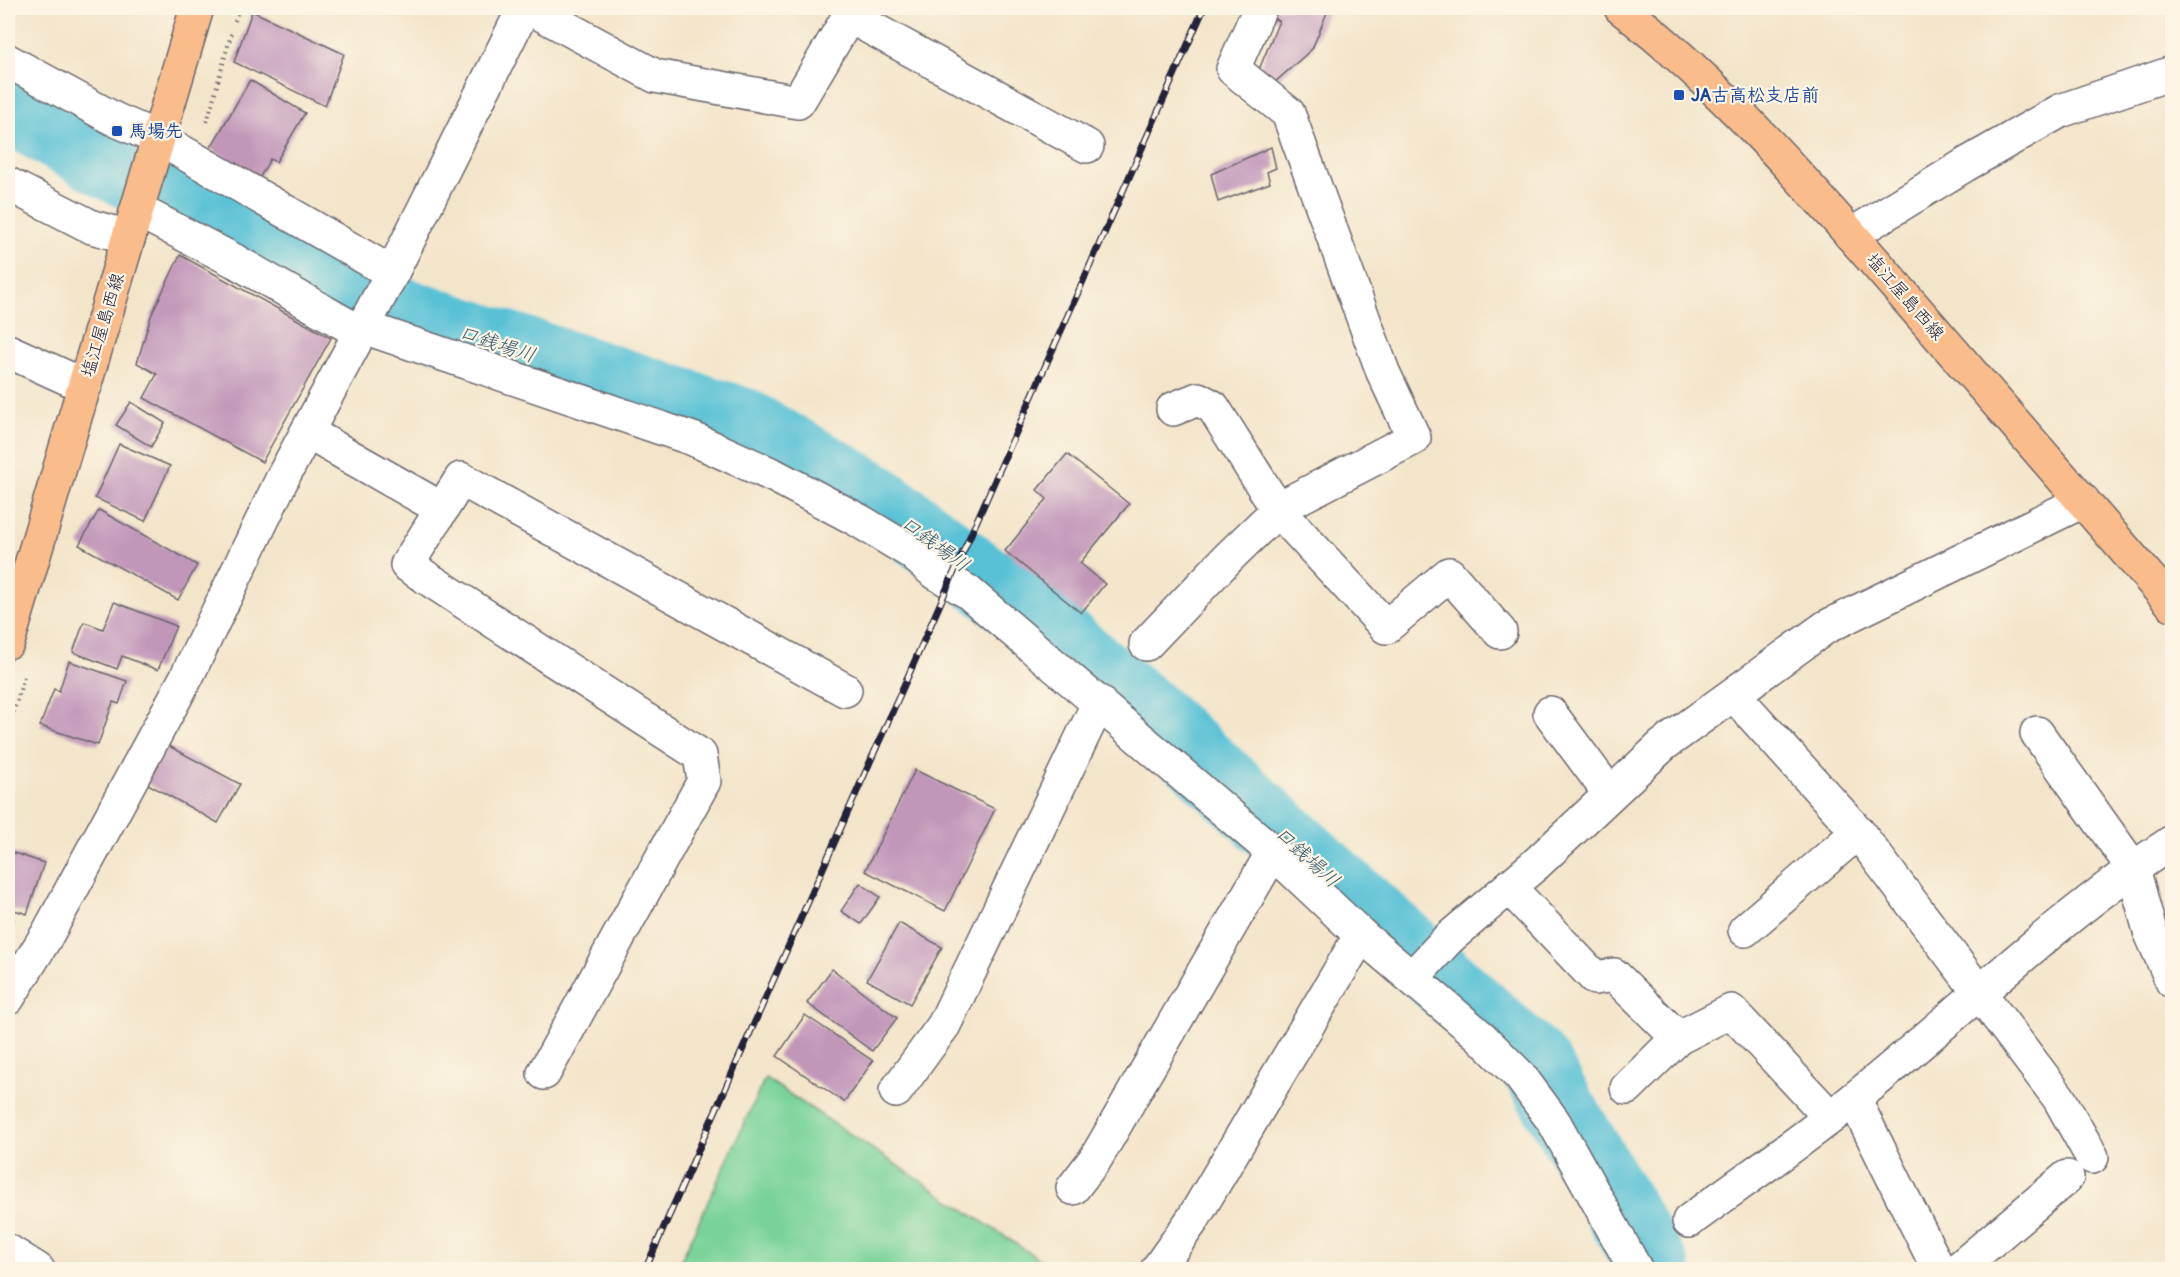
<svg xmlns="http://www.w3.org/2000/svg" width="2180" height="1277" font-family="Pangolin,'Klee One',sans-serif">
	<rect width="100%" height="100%" fill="#fcf5e5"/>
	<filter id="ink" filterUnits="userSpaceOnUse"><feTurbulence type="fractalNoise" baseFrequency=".0167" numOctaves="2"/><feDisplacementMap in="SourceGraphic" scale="12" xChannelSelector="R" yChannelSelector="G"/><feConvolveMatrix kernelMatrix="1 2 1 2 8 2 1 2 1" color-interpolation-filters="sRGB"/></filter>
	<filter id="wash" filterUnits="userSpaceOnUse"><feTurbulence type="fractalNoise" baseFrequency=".008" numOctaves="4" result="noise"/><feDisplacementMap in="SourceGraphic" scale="24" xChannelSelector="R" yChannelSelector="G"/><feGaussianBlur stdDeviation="1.35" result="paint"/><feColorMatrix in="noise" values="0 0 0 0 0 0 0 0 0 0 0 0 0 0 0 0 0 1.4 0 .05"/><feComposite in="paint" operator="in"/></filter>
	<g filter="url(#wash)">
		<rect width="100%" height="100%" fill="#f3e5ca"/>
		<!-- green -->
		<polygon fill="#79d399" stroke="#4e7a6a" stroke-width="1.5" points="765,1078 1054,1269 677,1269"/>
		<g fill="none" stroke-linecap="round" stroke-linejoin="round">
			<!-- river -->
			<polyline stroke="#59c1d6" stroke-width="72" points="8,106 95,156 194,207 335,286 410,316 742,423 869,495 1018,605 1143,709 1534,1063 1655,1270"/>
		</g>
		<g id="blocks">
			<!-- building -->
			<g fill="#c197b9">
				<polygon points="1269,8 1329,8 1312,49 1274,83 1258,72 1279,21 1265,15"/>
				<polygon points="252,11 344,54 325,106 234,62"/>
				<polygon points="250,80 305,113 276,162 270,159 260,177 210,149"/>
				<polygon points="1271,147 1276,168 1267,172 1270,183 1218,202 1211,174"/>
				<polygon points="180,255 331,338 262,462 144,398 157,374 137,363 151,316"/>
				<polygon points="131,402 165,423 151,447 116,425"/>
				<polygon points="119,444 170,466 145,521 95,498"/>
				<polygon points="1067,454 1129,504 1080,563 1105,584 1081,613 1005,551 1047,499 1037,490"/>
				<polygon points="99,510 197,565 178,600 79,545"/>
				<polygon points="114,602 176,626 158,670 122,656 117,669 73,652 84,622 103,629"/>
				<polygon points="69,661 127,681 119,704 113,702 98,745 40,726 54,689 59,691"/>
				<polygon points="167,745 240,784 218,823 146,783"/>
				<polygon points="915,770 995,809 945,911 865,871"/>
				<polygon points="8,851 44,863 27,914 8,908"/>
				<polygon points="860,883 880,897 861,924 841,911"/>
				<polygon points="8,917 14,919 8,933"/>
				<polygon points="899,923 942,947 910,1004 867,980"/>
				<polygon points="832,969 897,1018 872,1051 807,1003"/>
				<polygon points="805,1015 873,1061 844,1102 777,1056"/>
			</g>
		</g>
	</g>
	<g filter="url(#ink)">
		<use href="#blocks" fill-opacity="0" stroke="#6b666d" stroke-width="1.5"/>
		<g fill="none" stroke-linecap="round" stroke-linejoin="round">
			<defs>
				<g id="minor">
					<polyline points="530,8 655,76 798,102 849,16 1087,146"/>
					<polyline points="8,61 116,120 158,138 392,273"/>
					<polyline points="8,184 92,227 129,237"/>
					<polyline points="137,210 235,261 361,333"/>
					<polyline points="1851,235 1965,165 2060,111 2172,73"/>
					<polyline points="363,327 693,439 775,476 858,520 911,552 933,571 968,592 1273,852 1361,935 1480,1036 1520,1076 1554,1122 1636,1270"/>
					<polyline points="8,351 85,386"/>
					<polyline points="1173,409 1198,399 1213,407 1278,510 1386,627 1449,574 1500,632"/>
					<polyline points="307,432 442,509 461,479 845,690"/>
					<polyline points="442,509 407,565 700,755 704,781 544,1073"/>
					<polyline points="1146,644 1230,556 1281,507 1414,438 1383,372 1288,113 1233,69 1260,8"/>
					<polyline points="1734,695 1858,832 2059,1098 2092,1157"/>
					<polyline points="1550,713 1610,794"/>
					<polyline points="2037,733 2133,868 2150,931 2172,981"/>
					<polyline points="1509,887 1595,978 1614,975 1678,1038"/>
					<polyline points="1745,930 1858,832"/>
					<polyline points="1413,977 1448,939 1536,864 1663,745 1826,627 2083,501"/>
					<polyline points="8,998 47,935 187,676 285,473 392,273 524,8"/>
					<polyline points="1627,1088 1678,1038 1731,1011 1830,1117"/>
					<polyline points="896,1091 944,1025 1099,702"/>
					<polyline points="1854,1099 1939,1270"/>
					<polyline points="1073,1188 1096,1158 1273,852"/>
					<path d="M1689,1221C1744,1180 1801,1142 1854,1099C1960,1013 2058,917 2172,842"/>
					<polyline points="8,1251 38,1270"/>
					<polyline points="1157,1270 1193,1219 1361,935"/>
					<polyline points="1957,1270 2067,1177"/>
				</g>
				<g id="major">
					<path d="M1621,8C1726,89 1814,192 1901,292C1991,396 2082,500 2172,604"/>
					<polyline points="8,642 197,8"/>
				</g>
			</defs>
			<!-- minor casing -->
			<use href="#minor" stroke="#6b666d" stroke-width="36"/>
			<!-- major casing -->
			<use href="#major" stroke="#6b666d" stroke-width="36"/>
			<!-- path -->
			<g stroke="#6b666d" stroke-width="4" stroke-dasharray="1.5 4.5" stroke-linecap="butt">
				<polyline points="235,21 239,8"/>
				<polyline points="207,122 232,31"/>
				<polyline points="8,730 25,674"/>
			</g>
			<!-- minor -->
			<use href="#minor" stroke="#fff" stroke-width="33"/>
			<!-- major -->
			<use href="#major" stroke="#fabc8b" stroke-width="33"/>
			<defs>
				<polyline id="rail" points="645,1270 1204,8"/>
			</defs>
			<!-- rail casing -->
			<use href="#rail" stroke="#22223b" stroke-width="7"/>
			<!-- rail -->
			<use href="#rail" stroke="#fcf5e5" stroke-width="4.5" stroke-dasharray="14" stroke-linecap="butt"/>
		</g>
	</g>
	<!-- markers -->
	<g fill="#1a4fb4" stroke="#fcf5e5" stroke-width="2">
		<rect x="1673" y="89" width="12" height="12" rx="3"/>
		<rect x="111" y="125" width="12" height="12" rx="3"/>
	</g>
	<g text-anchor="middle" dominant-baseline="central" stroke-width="4.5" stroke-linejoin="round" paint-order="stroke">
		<!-- transit labels -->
		<g font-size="18" font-weight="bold" fill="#164399" stroke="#fcf5e5" text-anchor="start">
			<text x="1691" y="95">JA古高松支店前</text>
			<text x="129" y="131">馬場先</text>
		</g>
		<!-- street labels -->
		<g font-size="18" fill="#22223b" stroke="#fcf5e5">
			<text transform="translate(1905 297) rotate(49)">塩江屋島西線</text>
			<text transform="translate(103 325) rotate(-73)">塩江屋島西線</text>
		</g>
		<!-- water labels -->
		<g font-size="20" font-style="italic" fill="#355a71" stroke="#fcf5e5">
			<text transform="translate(497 344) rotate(18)">口銭場川</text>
			<text transform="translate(935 544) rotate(36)">口銭場川</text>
			<text transform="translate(1307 857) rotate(42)">口銭場川</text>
		</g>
	</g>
	<!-- margin -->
	<rect width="2180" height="1277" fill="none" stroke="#fcf5e5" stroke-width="30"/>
</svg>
